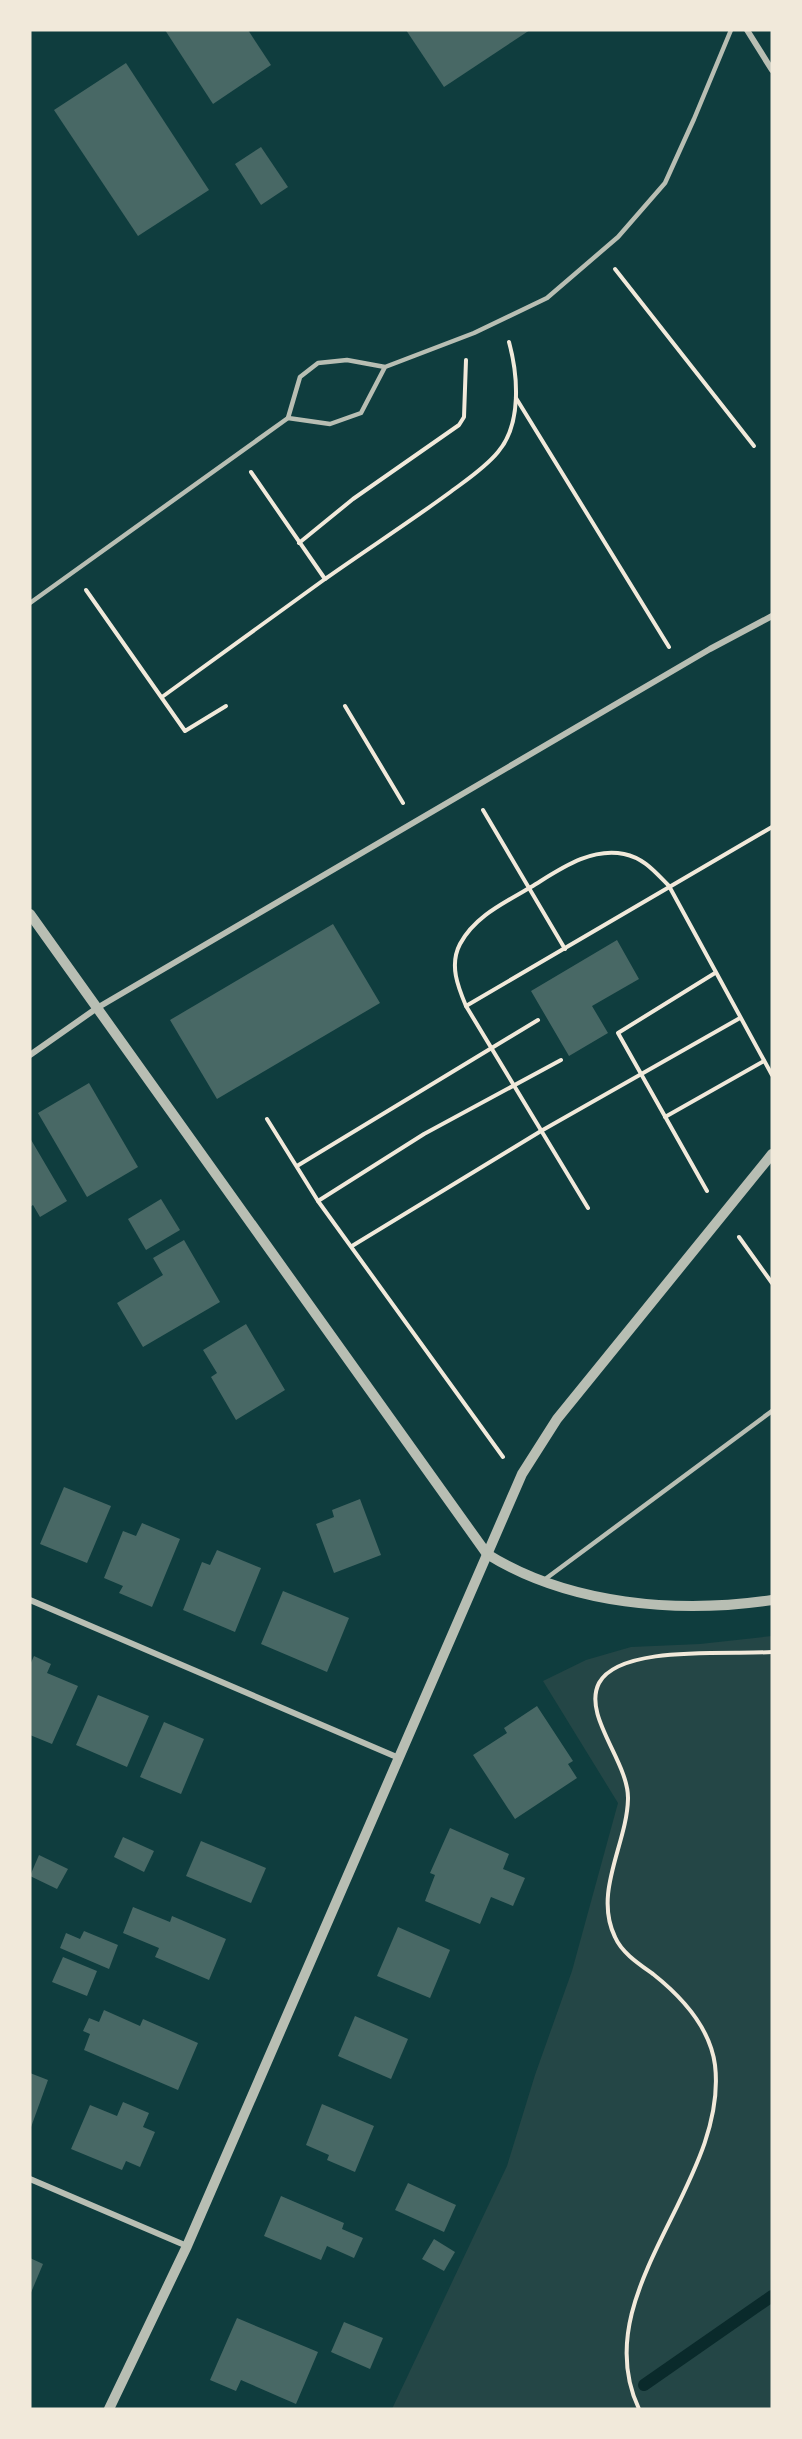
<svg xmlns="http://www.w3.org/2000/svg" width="802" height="2439" font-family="'Zilla Slab',serif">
	<rect width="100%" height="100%" fill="#0f3d3e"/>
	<!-- green -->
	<polygon fill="#244646" points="772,1636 772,2409 392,2409 507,2166 535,2075 572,1971 618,1803 543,1681 586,1660 631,1647 700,1644"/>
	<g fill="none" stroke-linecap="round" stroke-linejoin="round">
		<!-- stream -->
		<polyline stroke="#0a2a2b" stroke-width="12" points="644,2385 772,2296"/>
	</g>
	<!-- building -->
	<g fill="#486865">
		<polygon points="165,30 248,30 271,65 213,104"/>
		<polygon points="406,30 530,30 444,87"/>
		<polygon points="126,63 209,190 138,236 54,110"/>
		<polygon points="261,147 288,187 261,205 235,164"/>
		<polygon points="333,924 380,1003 217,1099 170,1020"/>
		<polygon points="617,940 639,979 592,1006 608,1033 569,1056 531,991"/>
		<polygon points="89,1083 138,1167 87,1197 38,1113"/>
		<polygon points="30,1138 67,1201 40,1217 33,1205 30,1207"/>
		<polygon points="161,1199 180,1230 146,1250 128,1219"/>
		<polygon points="184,1240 220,1302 143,1347 117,1303 163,1275 153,1258"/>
		<polygon points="246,1324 285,1390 236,1420 211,1377 217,1373 203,1350"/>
		<polygon points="64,1487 111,1506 87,1563 40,1544"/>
		<polygon points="360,1499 381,1555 334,1573 316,1524 334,1517 332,1510"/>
		<polygon points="142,1523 180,1539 152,1607 119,1593 123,1586 104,1578 123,1531 136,1536"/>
		<polygon points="217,1550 261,1568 235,1632 183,1610 202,1562 210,1565"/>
		<polygon points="283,1591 349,1618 327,1672 261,1644"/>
		<polygon points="34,1656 51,1664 47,1673 78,1686 52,1744 30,1735 30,1665"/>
		<polygon points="98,1695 149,1716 127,1767 76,1745"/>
		<polygon points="537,1706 573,1761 568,1764 577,1778 515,1819 473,1755 507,1733 504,1728"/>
		<polygon points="164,1722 204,1739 181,1794 140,1777"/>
		<polygon points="450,1828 509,1854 503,1869 525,1878 513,1906 491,1897 480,1924 425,1901 435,1875 430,1873"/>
		<polygon points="123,1837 154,1851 144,1872 114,1857"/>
		<polygon points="201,1841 266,1868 251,1903 186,1876"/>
		<polygon points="39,1855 68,1869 57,1889 30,1876"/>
		<polygon points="133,1907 170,1922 172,1916 226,1939 209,1980 155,1957 159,1948 123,1933"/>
		<polygon points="398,1927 450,1950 430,1998 377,1976"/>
		<polygon points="84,1931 118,1945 109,1969 60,1948 66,1933 80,1939"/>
		<polygon points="63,1957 97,1971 87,1996 52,1982"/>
		<polygon points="104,2010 140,2026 143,2019 198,2043 178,2090 84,2050 90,2034 83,2031 89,2018 99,2022"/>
		<polygon points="355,2016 408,2039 391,2079 338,2056"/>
		<polygon points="30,2073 48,2080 30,2130"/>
		<polygon points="123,2102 149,2113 143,2127 155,2132 140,2167 126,2161 122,2170 71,2149 90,2105 117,2116"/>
		<polygon points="322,2104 374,2126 355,2172 327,2160 329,2155 306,2145"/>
		<polygon points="408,2183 456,2205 444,2232 395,2210"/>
		<polygon points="281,2196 344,2223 342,2229 363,2238 354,2258 327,2246 321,2260 264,2236"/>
		<polygon points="434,2239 455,2252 444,2271 422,2259"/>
		<polygon points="30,2258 43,2264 30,2295"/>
		<polygon points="237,2318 318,2352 296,2404 241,2380 236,2391 210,2380"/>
		<polygon points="344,2322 383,2338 370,2369 331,2352"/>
	</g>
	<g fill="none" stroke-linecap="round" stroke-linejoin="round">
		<!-- path -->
		<g stroke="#f1e9da" stroke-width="4">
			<polyline points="615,269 754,446"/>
			<polyline points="516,398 669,647"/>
			<polyline points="299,543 353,499 459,425 464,417 466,360"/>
			<path d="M325,579C366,550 408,523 449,493C465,481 485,468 498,452C522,424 518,375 509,342"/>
			<polyline points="86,590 185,731 226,706"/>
			<polyline points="162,697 325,579 251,472"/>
			<polyline points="345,706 403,803"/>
			<polyline points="483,810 565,949"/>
			<polyline points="466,1006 772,827"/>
			<polyline points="665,1117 764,1061"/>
			<polyline points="267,1119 318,1201 503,1457"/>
			<polyline points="297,1166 538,1020"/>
			<polyline points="707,1191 618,1033 715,973"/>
			<polyline points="318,1201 424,1134 561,1060"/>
			<path d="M588,1208L466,1006C458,987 449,965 460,944C475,916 504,903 531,887C559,870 590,847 624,854C644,858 655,872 669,886L772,1075"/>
			<polyline points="739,1237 772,1283"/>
			<polyline points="352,1246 541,1131 740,1018"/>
			<path d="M639,2409C584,2293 729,2183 715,2065C710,2027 682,1997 653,1974C639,1964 622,1953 615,1937C593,1892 627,1844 628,1799C629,1762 582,1716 599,1683C620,1644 732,1655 772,1652"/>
		</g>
		<!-- service -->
		<g stroke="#b8beb3" stroke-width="4.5">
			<polyline points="385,367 361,413 330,424 288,418 300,377 318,363 347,360 385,367 474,333 547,298 618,237 665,183 694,119 731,30"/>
			<polyline points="30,603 288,418"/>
			<polyline points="544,1580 772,1411"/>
		</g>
		<!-- minor -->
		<g stroke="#b8beb3" stroke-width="6">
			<polyline points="747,30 772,70"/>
			<polyline points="30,1055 97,1008 710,649 772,616"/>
			<polyline points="30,1600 399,1758"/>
			<polyline points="30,2179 187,2246"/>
		</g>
		<!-- tertiary -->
		<g stroke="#b8beb3" stroke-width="10">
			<path d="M30,914L487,1554C569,1605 678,1614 772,1600"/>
			<polyline points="109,2409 187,2246 522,1474 557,1419 772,1154"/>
		</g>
	</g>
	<!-- border -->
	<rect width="802" height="2439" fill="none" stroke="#f1e9da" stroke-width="63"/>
</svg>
